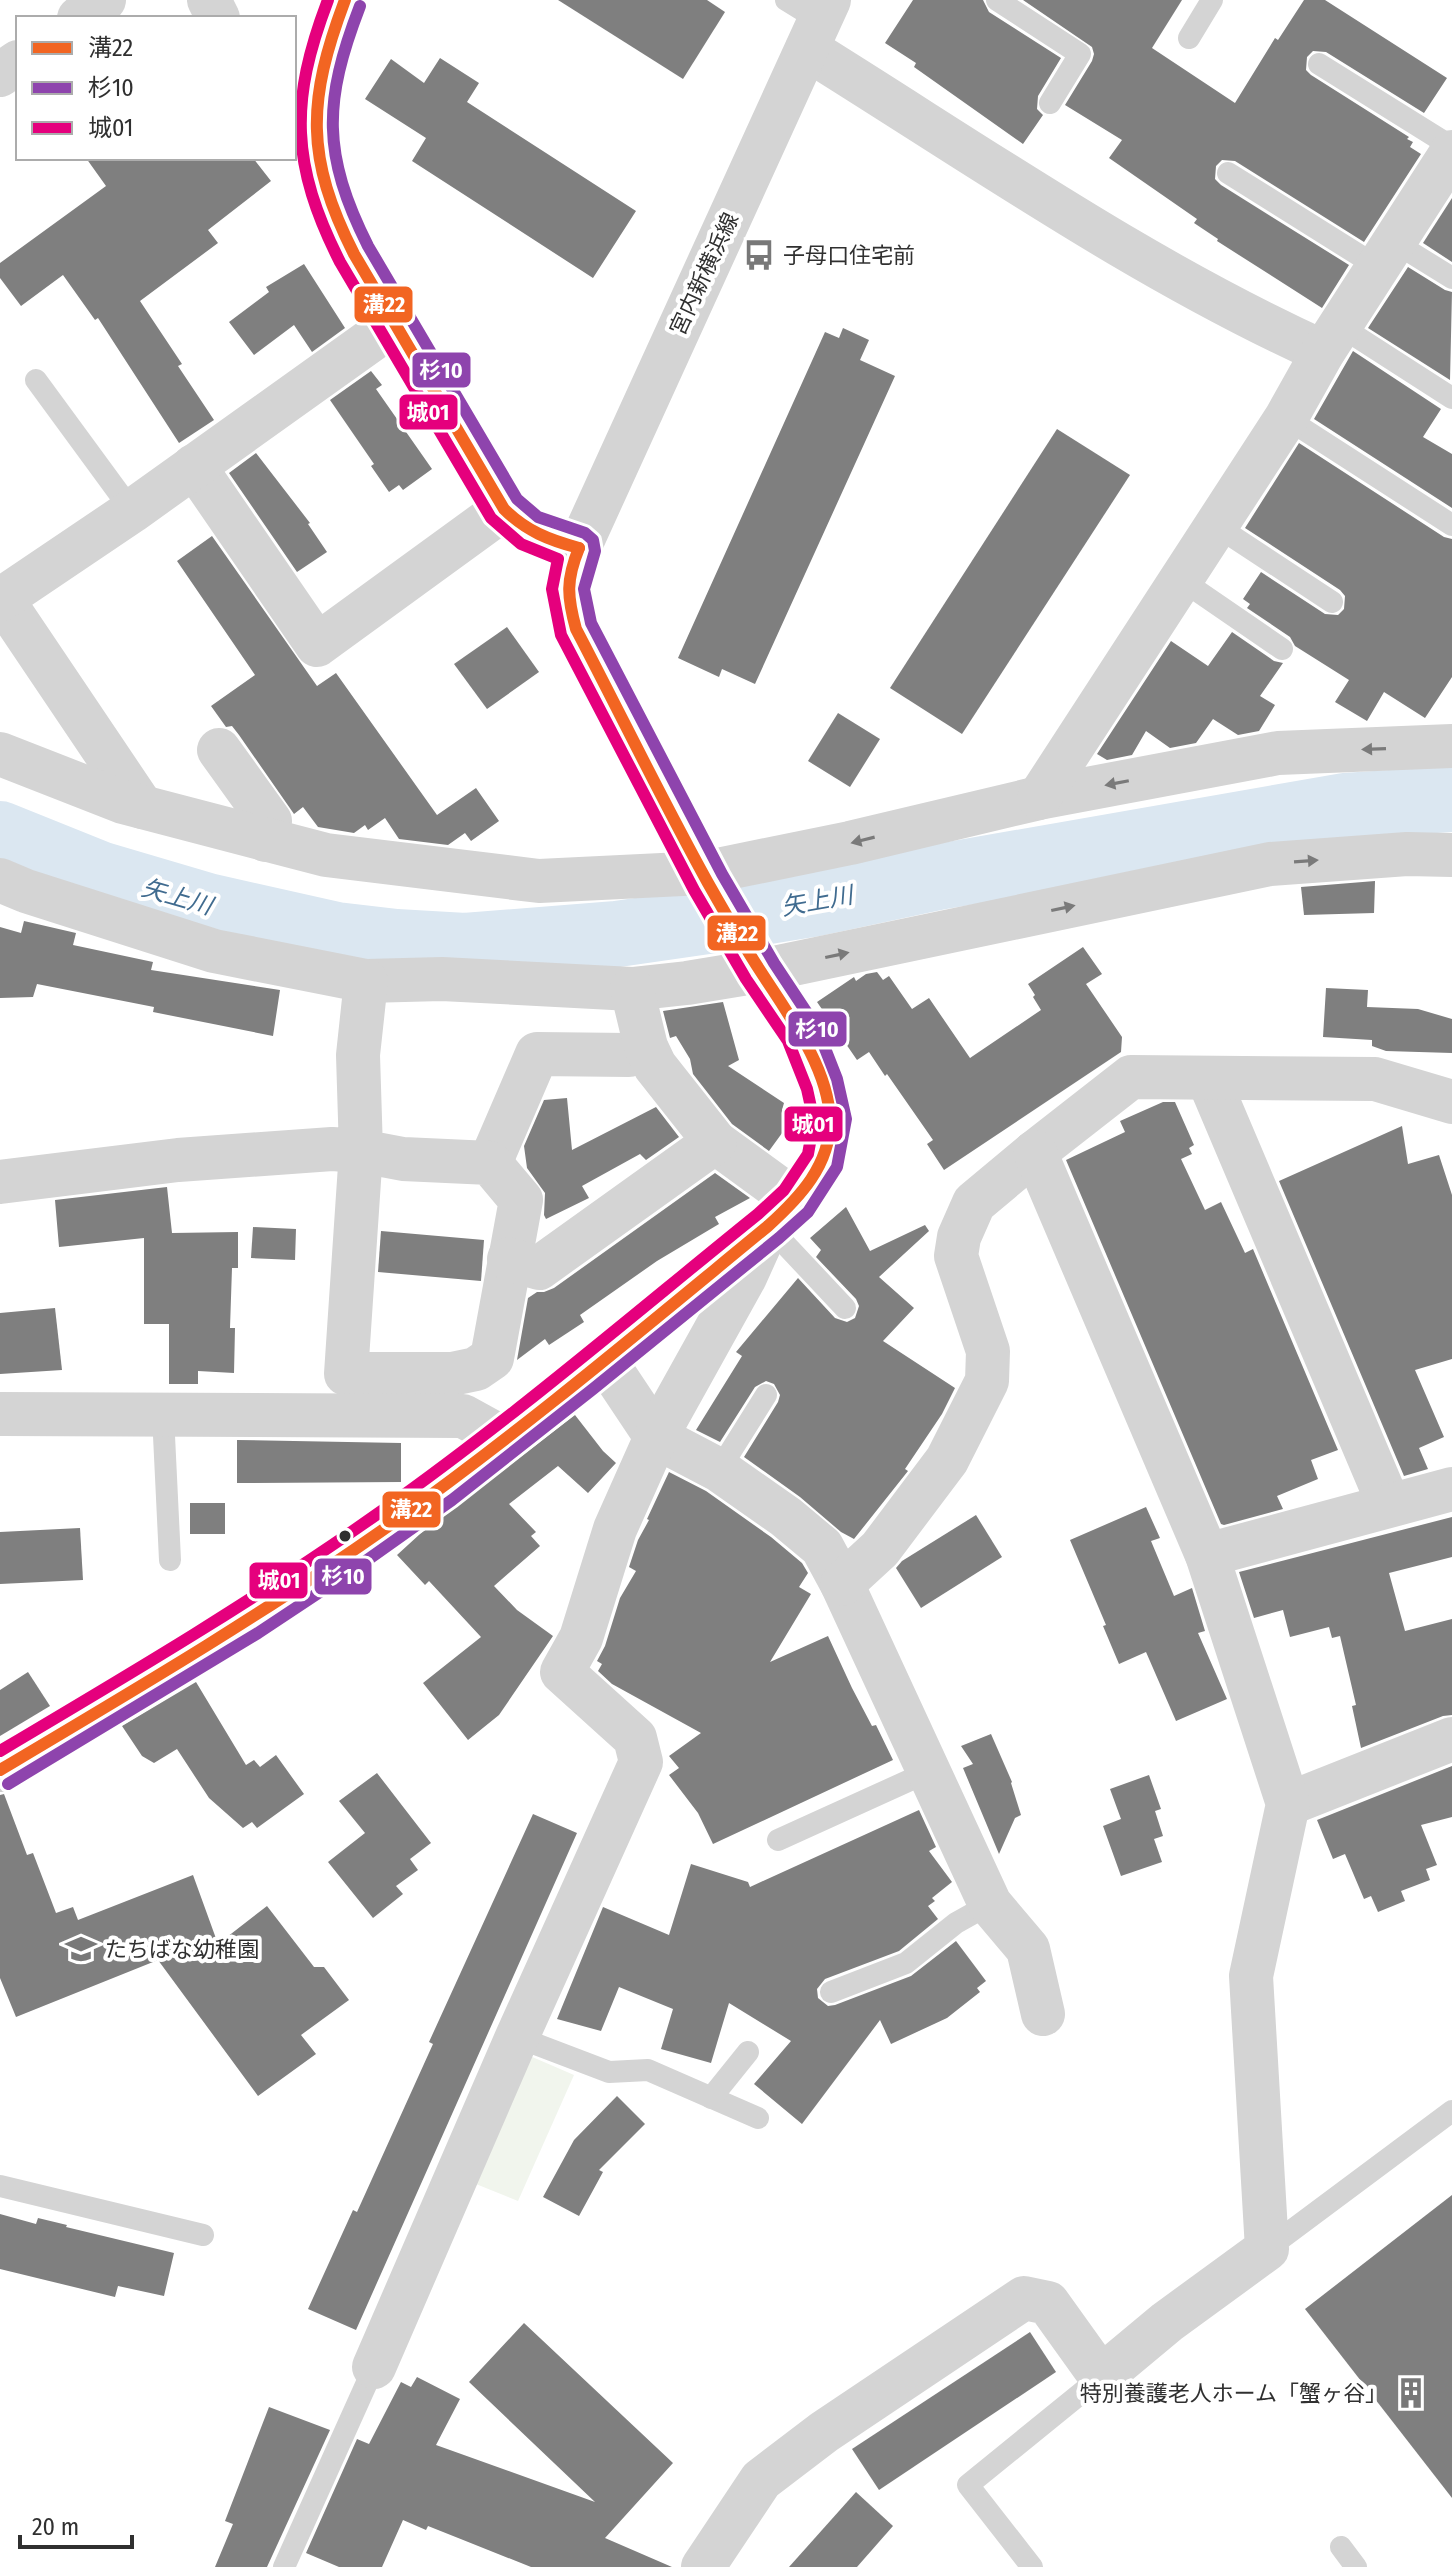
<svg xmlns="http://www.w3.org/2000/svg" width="1452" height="2567" font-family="'Fira Sans Condensed','Noto Sans JP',sans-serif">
	<rect width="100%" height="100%" fill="#fff"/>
	<!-- green -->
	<polygon fill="#f1f5ed" points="530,2056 574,2075 518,2201 471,2182"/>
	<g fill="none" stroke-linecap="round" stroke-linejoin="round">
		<!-- river -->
		<polyline stroke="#dbe7f1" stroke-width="66" points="0,834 102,875 207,906 336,935 396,942 465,946 617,934 707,921 812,904 938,877 1345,806 1452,799"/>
	</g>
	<!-- building -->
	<g fill="#7f7f7f">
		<polygon points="558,0 707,0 725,12 683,79"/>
		<polygon points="913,0 983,0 989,12 1061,58 1038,96 1037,109 1043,115 1023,144 914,67 916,63 885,43"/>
		<polygon points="1023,0 1182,0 1152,48 1235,103 1275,38 1278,40 1304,0 1325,0 1447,78 1424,113 1326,52 1313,51 1307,57 1306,70 1311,75 1409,137 1407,139 1413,142 1410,147 1421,154 1364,242 1235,161 1222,160 1216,166 1215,179 1221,185 1349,265 1322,308 1217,241 1218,239 1194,223 1197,219 1109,158 1122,140 1065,105 1092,61 1094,54 1092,47"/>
		<polygon points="440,58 479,83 467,102 636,211 593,278 412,161 426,138 365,99 391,59 424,83"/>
		<polygon points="86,158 253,158 271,181 208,230 218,243 140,301 182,364 178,366 214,420 179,443 98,318 95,320 63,275 21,306 0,278 0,263 106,186"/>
		<polygon points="1452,198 1452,262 1423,243"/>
		<polygon points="304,264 345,328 312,352 294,325 254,355 229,322 269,292 266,287"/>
		<polygon points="1408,267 1445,290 1452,292 1450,380 1368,328"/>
		<polygon points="843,328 869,340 860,360 895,376 755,684 722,669 719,677 678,658 825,332 839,338"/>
		<polygon points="1353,351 1441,409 1423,437 1452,454 1452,508 1314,419"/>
		<polygon points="371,371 382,385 376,389 432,469 403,490 399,485 389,492 371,466 374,464 330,400"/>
		<polygon points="1057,429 1130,475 962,734 890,688"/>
		<polygon points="1299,443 1444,537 1452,539 1452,677 1425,718 1384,692 1367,721 1335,702 1349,680 1295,646 1290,637 1247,608 1250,604 1243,599 1261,572 1325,614 1338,615 1344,609 1345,596 1340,590 1245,528"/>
		<polygon points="256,453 310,523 308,524 327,552 297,572 229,473"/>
		<polygon points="212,536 317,686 336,673 437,815 476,788 499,821 471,841 465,833 448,845 399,839 385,818 368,830 365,825 354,833 318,827 303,807 294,814 239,735 232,726 226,727 211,706 255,675 177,561"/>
		<polygon points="507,627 539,672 487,709 454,664"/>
		<polygon points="1232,632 1274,661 1283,663 1260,696 1275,705 1259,731 1238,735 1213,719 1196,743 1170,748 1146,731 1132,755 1107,760 1097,754 1171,641 1208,666"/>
		<polygon points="838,713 880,739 850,787 808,761"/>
		<polygon points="1375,881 1374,913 1304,915 1301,887"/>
		<polygon points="24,921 76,933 73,945 153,962 151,970 280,990 273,1036 153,1012 154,1007 37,984 33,997 0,998 0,927 21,933"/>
		<polygon points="1083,947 1102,974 1086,984 1122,1037 1121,1052 944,1170 927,1144 933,1140 887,1074 885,1076 869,1052 857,1060 817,1002 854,977 856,981 866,974 877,972 883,980 889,976 912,1009 929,998 970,1058 1041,1010 1033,997 1035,995 1028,984"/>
		<polygon points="1326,988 1368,990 1367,1007 1418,1009 1452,1019 1452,1053 1386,1051 1372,1046 1372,1040 1323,1037"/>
		<polygon points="723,1002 739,1060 728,1066 784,1103 782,1110 793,1118 769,1151 732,1124 693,1074 690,1059 676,1036 670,1038 663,1011"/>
		<polygon points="567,1098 572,1150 656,1107 679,1137 646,1160 640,1154 582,1186 589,1198 546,1219 544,1215 545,1193 527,1168 524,1146 544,1100"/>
		<polygon points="1163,1102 1175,1102 1194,1145 1189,1148 1192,1154 1181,1159 1205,1210 1221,1202 1245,1253 1253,1249 1338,1450 1311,1460 1318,1479 1277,1496 1283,1509 1224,1525 1221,1524 1066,1160 1125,1132 1120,1121"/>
		<polygon points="1402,1126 1408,1164 1439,1155 1452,1195 1452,1359 1415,1370 1444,1437 1419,1448 1428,1469 1404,1476 1279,1181"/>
		<polygon points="715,1173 750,1198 715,1217 719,1224 657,1261 580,1315 584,1322 549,1345 545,1339 517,1360 528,1298 537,1292 544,1292 554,1288"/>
		<polygon points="167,1187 172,1233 238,1232 238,1268 232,1268 230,1328 235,1328 234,1373 198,1371 198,1384 169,1384 169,1324 144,1324 144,1238 59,1247 55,1200"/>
		<polygon points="846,1207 870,1251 925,1225 929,1231 879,1277 914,1308 883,1341 955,1388 942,1414 905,1469 908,1471 854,1539 841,1532 800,1497 744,1457 778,1402 780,1395 774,1384 766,1381 755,1387 720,1442 696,1430 742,1356 736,1352 798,1278 835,1318 847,1322 855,1318 859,1306 856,1299 816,1257 821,1250 810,1238"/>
		<polygon points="253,1227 296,1229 295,1260 251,1258"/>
		<polygon points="381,1231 484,1240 481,1281 378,1272"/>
		<polygon points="55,1308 62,1370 0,1374 0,1313"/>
		<polygon points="575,1415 603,1451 616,1463 588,1493 558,1466 509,1504 536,1532 531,1536 540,1546 494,1586 517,1610 553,1636 499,1715 468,1740 423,1683 481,1637 429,1581 425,1585 397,1555 420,1534"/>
		<polygon points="237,1440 401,1443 401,1482 237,1483"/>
		<polygon points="669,1472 706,1491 771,1537 802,1563 808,1573 799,1587 811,1594 770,1662 828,1636 852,1688 872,1726 876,1725 893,1760 713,1844 698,1813 669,1775 679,1768 669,1756 701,1733 612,1684 598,1671 602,1664 597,1661 605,1646 620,1598 636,1571 629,1567 638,1540 649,1520 647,1519"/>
		<rect x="190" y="1503" width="35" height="31"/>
		<polygon points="1146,1507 1160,1538 1151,1541 1174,1596 1192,1588 1205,1631 1198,1633 1227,1699 1176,1721 1146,1652 1119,1664 1103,1626 1106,1625 1070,1540"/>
		<polygon points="976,1515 1002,1557 921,1608 896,1568 902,1561"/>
		<polygon points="1452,1517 1452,1557 1389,1573 1405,1631 1452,1619 1452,1715 1443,1716 1361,1748 1352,1706 1356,1705 1340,1636 1332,1638 1329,1627 1290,1637 1283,1610 1254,1618 1239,1572"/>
		<polygon points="80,1528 83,1580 0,1584 0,1532"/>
		<polygon points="28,1672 50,1706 0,1736 0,1690"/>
		<polygon points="196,1682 246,1765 254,1760 260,1767 276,1755 304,1794 257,1828 252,1822 243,1828 209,1798 177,1749 154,1763 142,1756 122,1726"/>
		<polygon points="991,1734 1012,1782 1011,1783 1021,1815 1015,1818 999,1854 963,1768 973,1764 961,1746"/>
		<polygon points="1452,1766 1452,1817 1421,1825 1437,1865 1426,1869 1430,1880 1401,1891 1405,1901 1378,1912 1371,1896 1364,1899 1345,1854 1333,1859 1317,1820"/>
		<polygon points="377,1773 431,1843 410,1859 418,1870 396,1886 403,1894 373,1918 328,1862 365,1833 339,1801"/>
		<polygon points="1149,1775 1161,1809 1155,1811 1163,1836 1154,1839 1162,1862 1121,1876 1103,1826 1121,1819 1110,1789"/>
		<polygon points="4,1794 27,1855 33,1853 56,1913 73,1907 78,1920 193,1875 218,1944 267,1906 314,1967 324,1967 349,2000 301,2035 316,2054 258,2096 158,1960 16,2017 0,1978 0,1795"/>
		<polygon points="919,1810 936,1847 929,1851 952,1882 932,1898 935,1901 928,1906 938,1919 899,1951 825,1979 817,1989 818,1998 828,2006 835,2005 911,1976 956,1941 986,1981 977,1988 980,1992 947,2018 891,2044 880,2020 802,2124 754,2084 791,2041 729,2003 711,2063 661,2049 673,2009 619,1987 601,2031 557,2019 603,1907 669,1935 691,1864 748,1882 750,1887"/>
		<polygon points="533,1814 577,1833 356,2330 308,2309 353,2210 357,2212 433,2044 429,2042"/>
		<polygon points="617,2096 645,2124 599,2170 603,2172 579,2216 543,2197 574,2140"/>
		<polygon points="1452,2195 1452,2498 1305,2309"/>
		<polygon points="0,2214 36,2224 38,2218 67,2225 66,2227 174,2253 164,2296 118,2286 115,2297 0,2269"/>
		<polygon points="524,2323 673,2463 605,2538 672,2567 531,2567 428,2526 426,2530 403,2520 382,2567 339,2567 306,2553 357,2439 369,2444 401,2382 411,2387 417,2377 460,2399 436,2445 595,2502 469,2382"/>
		<polygon points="1030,2332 1056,2372 879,2490 852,2449"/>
		<polygon points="269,2407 330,2430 267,2567 215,2567 233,2524 225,2521"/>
		<polygon points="856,2492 893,2526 857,2567 789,2567"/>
	</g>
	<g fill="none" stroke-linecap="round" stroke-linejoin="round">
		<!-- service -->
		<g stroke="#d4d4d4" stroke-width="22">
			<polyline points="786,0 820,21"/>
			<polyline points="997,0 1080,54 1050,103"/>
			<polyline points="1189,38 1212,0"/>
			<polyline points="1319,64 1452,147"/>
			<polyline points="1228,173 1378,267"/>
			<polyline points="1394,242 1452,278"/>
			<polyline points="1340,326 1452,398"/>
			<polyline points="36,380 132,511"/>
			<polyline points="1286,418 1452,525"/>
			<polyline points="1215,525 1332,602"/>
			<polyline points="1180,579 1282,649"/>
			<polyline points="768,1226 845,1308"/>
			<polyline points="163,1415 170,1560"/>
			<polyline points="719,1470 766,1395"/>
			<polyline points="778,1840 930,1771"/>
			<polyline points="831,1992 906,1963 956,1923 990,1904"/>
			<polyline points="517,2037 609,2072 648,2070 758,2118"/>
			<polyline points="711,2098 748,2052"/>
			<polyline points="0,2186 203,2235"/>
			<polyline points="1267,2249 1452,2111"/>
			<polyline points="1341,2547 1356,2567"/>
			<polyline points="284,2567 374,2367"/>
			<polyline points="1032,2567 968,2485 1101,2377"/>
		</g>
		<!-- minor -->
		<g stroke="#d4d4d4" stroke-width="44">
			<polyline points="209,0 218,18"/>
			<polyline points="79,18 104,0"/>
			<path d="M807,49C976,154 1142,270 1323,352"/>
			<polyline points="0,75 18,62"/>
			<polyline points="194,466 317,645 504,509"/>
			<polyline points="0,596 142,807"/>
			<polyline points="0,600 132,511 395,323"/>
			<polyline points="219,750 270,821 266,840"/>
			<polyline points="0,754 123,802 326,855 539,881 703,873 850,843 1039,798 1278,753 1452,746"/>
			<polyline points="1039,798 1286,418 1323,352 1452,152"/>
			<polyline points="0,880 26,891 214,951 366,981 442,979 632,989 687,983 760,971 1270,864 1407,854 1452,855"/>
			<polyline points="1208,1078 1389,1505"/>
			<polyline points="715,1142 796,1201"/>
			<polyline points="490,1163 537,1054 629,1055 646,1047"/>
			<polyline points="0,1182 178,1160 332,1149 361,1151 403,1159 490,1163 521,1200 492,1358 476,1369 452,1374 346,1374 361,1151 358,1055 366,981"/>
			<polyline points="509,1259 539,1268 715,1142 655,1066 646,1047 632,989"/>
			<polyline points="604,1359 656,1437 719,1470 786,1517 822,1547 842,1584 990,1904 1028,1949 1043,2014"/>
			<polyline points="0,1414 463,1416 505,1439"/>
			<polyline points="1207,1555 1452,1489"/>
			<polyline points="842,1584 880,1549 947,1460 987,1381 988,1351 956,1256 959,1237 974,1203 1035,1152 1131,1077 1375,1079 1452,1102"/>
			<polyline points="1288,1804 1452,1739"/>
			<polyline points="374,2367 517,2037 641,1762 635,1738 562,1672 581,1638 615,1529 656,1437 745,1277 768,1226"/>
			<polyline points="703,2567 761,2480 824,2432 1024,2298 1048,2303 1101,2377 1167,2322 1267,2249 1251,1976 1288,1804 1207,1555 1035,1152"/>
		</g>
		<!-- tertiary -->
		<polyline stroke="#d4d4d4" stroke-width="44" points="579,548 829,0"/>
		<!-- secondary -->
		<path stroke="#cecece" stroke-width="44" d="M0,1770C133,1691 268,1612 394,1522C523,1430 645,1326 768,1226L796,1201L812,1179L823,1159L830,1121L827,1101L822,1084L802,1034L760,971L708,882L576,629C565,592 564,584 579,548C546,539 528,535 504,509L354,254C337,221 323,187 317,150C311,104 328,42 345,0"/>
		<defs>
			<g id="bus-1">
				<path d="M345,0C307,101 305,157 354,254L504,509C526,531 549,540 579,548"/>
				<path d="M0,1770C133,1691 267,1612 394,1522C523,1430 645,1327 768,1226C799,1198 831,1165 830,1119C828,1067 788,1014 761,972C742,943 725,913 708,883C662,800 620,713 576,629C567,596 566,580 579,548"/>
			</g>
			<path id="bus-2" d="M8,1784L258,1633L356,1568L452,1500L593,1389L779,1238L808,1212L837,1167L846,1119L837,1079L817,1028L774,963L722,874L591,623L584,589L595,551L593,540L585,533L538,517L517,499L368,246C322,154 323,102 360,6"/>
			<path id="bus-3" d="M0,1751C130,1674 260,1597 383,1510C513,1418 634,1314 758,1214L784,1190L808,1154L814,1121L807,1089L788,1041L746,979L694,890L561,635L552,589L558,559L521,544L491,518L340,262C291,165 289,102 328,0"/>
		</defs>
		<!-- bus-1 casing -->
		<use href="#bus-1" stroke="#fff" stroke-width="18"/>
		<!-- bus-2 casing -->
		<use href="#bus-2" stroke="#fff" stroke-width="18"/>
		<!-- bus-3 casing -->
		<use href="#bus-3" stroke="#fff" stroke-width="18"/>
		<!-- bus-1 -->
		<use href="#bus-1" stroke="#f26522" stroke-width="12"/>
		<!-- bus-2 -->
		<use href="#bus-2" stroke="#8e44ad" stroke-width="12"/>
		<!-- bus-3 -->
		<use href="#bus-3" stroke="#e5007d" stroke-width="12"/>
	</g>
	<!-- one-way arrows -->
	<defs><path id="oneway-solid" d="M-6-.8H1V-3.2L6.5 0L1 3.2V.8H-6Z" transform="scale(2)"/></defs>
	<g fill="#7a7a7a">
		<use href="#oneway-solid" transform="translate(1374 749) rotate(178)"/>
		<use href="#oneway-solid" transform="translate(1117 783) rotate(169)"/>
		<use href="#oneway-solid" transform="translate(863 840) rotate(166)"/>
		<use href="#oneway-solid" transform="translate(1306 861) rotate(-4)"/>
		<use href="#oneway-solid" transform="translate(1063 908) rotate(-12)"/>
		<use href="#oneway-solid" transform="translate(837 955) rotate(-12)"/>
	</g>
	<!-- icons -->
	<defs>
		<symbol id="bus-bare" viewBox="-9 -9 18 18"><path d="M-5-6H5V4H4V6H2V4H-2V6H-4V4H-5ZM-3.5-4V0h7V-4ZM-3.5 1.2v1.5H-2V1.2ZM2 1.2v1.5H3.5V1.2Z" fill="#787878" stroke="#fff" stroke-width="2.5" paint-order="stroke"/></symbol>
		<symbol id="school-bare" viewBox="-9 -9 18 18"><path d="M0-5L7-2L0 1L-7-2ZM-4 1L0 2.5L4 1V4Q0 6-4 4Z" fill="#787878" stroke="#fff" stroke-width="2.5" paint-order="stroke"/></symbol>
		<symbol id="building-bare" viewBox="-9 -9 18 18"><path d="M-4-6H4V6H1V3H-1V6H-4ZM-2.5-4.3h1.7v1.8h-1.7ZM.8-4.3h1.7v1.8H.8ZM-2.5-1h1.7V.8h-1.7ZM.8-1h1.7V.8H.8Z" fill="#787878" stroke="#fff" stroke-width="2.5" paint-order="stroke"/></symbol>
	</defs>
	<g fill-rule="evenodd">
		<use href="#bus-bare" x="737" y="233" width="44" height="44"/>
		<use href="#school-bare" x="59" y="1927" width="44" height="44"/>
		<use href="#building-bare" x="1389" y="2371" width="44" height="44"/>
	</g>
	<!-- markers -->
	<circle fill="#303030" stroke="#fff" stroke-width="3" cx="345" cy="1536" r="7"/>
	<g text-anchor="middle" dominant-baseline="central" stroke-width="8" stroke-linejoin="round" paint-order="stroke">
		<!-- poi labels -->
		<g font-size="22" fill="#303030" stroke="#fff" text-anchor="start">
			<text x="783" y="255">子母口住宅前</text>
			<text x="105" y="1949">たちばな幼稚園</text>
			<text x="1387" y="2393" text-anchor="end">特別養護老人ホーム「蟹ヶ谷」</text>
		</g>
		<!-- street labels -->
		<g font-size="22" fill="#303030" stroke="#fff">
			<text transform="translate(704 274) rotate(-65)">宮内新横浜線</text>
		</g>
		<!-- water labels -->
		<g font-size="24" font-style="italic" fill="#406b8f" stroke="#fff">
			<text transform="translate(177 897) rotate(16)">矢上川</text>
			<text transform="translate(817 901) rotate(-10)">矢上川</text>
		</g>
	</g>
	<g stroke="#fff" stroke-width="3">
		<rect x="353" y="285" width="61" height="39" rx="8" fill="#f26522"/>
		<rect x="411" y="351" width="61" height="38" rx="8" fill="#8e44ad"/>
		<rect x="398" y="393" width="61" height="38" rx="8" fill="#e5007d"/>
		<rect x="706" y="914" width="61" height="38" rx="8" fill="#f26522"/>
		<rect x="787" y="1010" width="61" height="38" rx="8" fill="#8e44ad"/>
		<rect x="783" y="1105" width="61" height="38" rx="8" fill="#e5007d"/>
		<rect x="381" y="1490" width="61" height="39" rx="8" fill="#f26522"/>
		<rect x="313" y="1557" width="60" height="39" rx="8" fill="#8e44ad"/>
		<rect x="248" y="1561" width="61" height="39" rx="8" fill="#e5007d"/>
	</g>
	<g font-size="22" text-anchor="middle" font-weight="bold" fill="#fff">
		<text x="384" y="312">溝22</text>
		<text x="441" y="378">杉10</text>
		<text x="428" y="420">城01</text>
		<text x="737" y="941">溝22</text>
		<text x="817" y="1037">杉10</text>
		<text x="813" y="1132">城01</text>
		<text x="411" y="1517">溝22</text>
		<text x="343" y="1584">杉10</text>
		<text x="279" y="1588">城01</text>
	</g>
	<!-- legend -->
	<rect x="16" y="16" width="280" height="144" fill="#ffffff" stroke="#acacac" stroke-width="2"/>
	<rect x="32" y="42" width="40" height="12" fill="#f26522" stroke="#acacac" stroke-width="2"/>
	<text x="88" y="56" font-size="24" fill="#303030">溝22</text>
	<rect x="32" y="82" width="40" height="12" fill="#8e44ad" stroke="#acacac" stroke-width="2"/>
	<text x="88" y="96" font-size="24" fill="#303030">杉10</text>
	<rect x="32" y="122" width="40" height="12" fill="#e5007d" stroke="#acacac" stroke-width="2"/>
	<text x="88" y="136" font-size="24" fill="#303030">城01</text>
	<!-- scale -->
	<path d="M20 2535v12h112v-12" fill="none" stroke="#303030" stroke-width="4"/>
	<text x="32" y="2535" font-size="24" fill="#303030" stroke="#ffffff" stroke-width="6" paint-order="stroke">20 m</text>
</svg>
